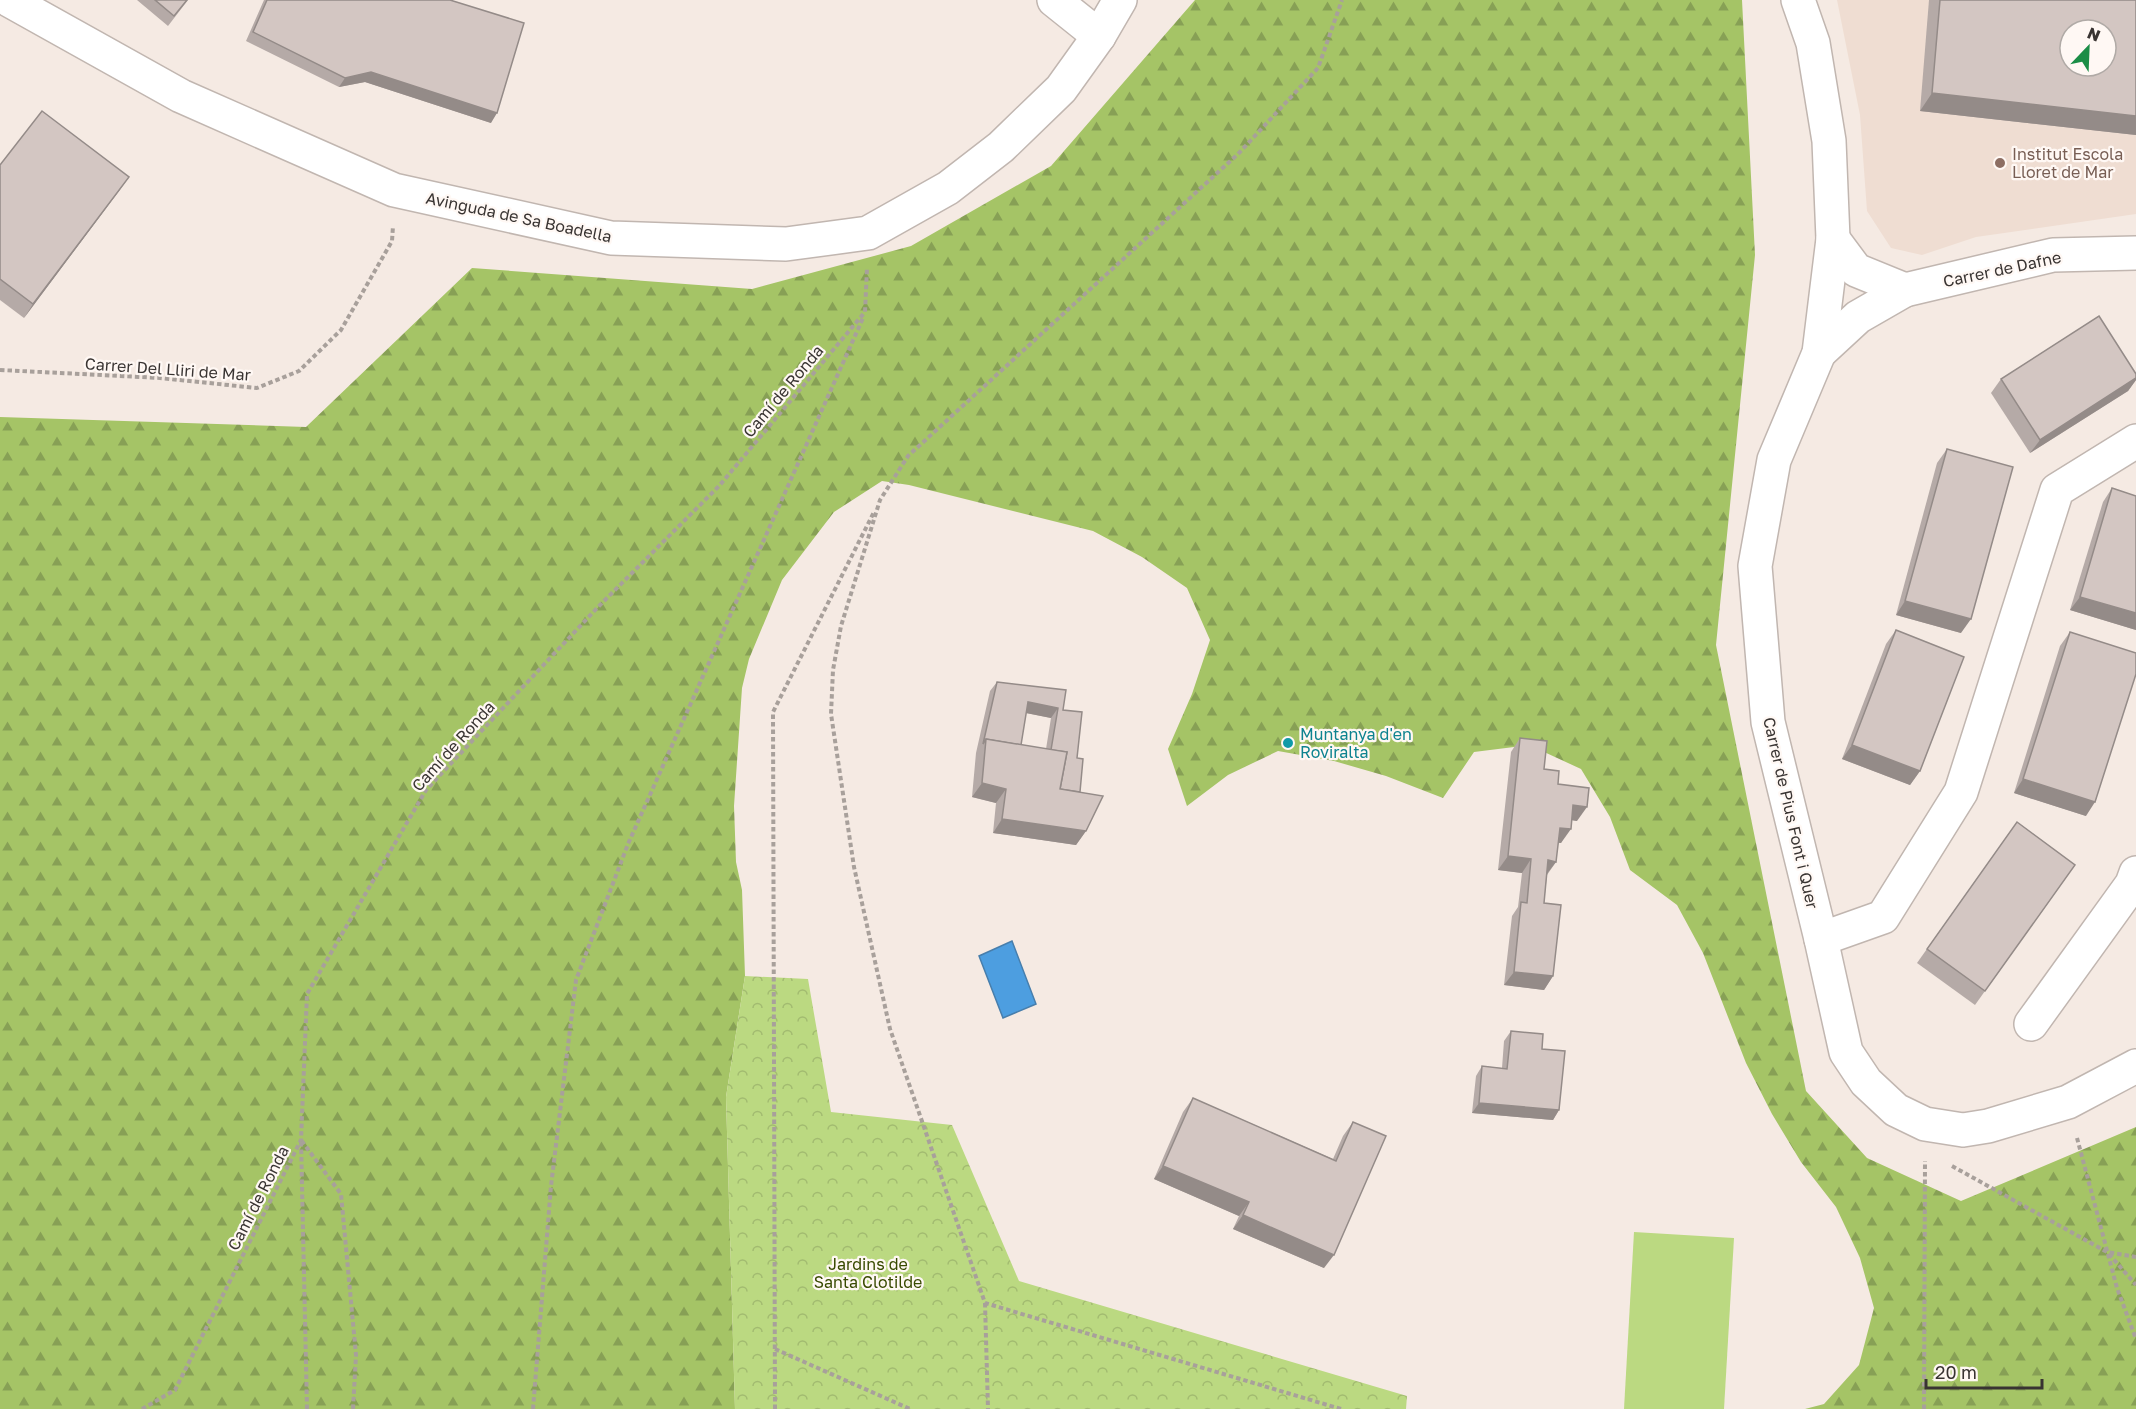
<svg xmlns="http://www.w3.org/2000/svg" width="2136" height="1409" font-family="'Golos Text',sans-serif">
	<defs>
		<pattern id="forest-firs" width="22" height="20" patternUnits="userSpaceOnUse" patternTransform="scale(1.5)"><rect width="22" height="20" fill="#a5c466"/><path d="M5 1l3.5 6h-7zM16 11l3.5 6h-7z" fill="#87a055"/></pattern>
		<pattern id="park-crowns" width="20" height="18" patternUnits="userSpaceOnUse" patternTransform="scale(1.5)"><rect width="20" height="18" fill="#bbd981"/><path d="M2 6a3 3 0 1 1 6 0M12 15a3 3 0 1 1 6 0" fill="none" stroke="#a2bb70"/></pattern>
	</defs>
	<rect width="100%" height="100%" fill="#f5eae3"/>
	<!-- built -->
	<path fill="#efddd2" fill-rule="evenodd" d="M1837,0H2136V214L1976,237L1922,255L1891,248L1867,211L1860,115ZM2070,30H2106V66H2070Z"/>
	<!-- forest -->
	<polygon fill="url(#forest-firs)" points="1195,0 1742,0 1755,255 1716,645 1806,1091 1867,1158 1961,1201 2136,1127 2136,1409 1805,1409 1824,1404 1859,1365 1874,1308 1860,1258 1836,1207 1801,1162 1772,1114 1746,1063 1703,953 1677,905 1630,870 1610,817 1581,769 1529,745 1474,752 1443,798 1386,776 1334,761 1278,751 1228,775 1187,806 1168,749 1192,694 1210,640 1187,588 1142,557 1093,531 909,485 882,481 834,512 782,580 749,659 742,688 734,806 736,862 742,890 745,976 726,1097 735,1409 0,1409 0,417 306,427 472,268 752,289 911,246 1051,166"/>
	<!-- park -->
	<polygon fill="url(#park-crowns)" points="745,976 808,979 831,1112 952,1125 1019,1281 1407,1396 1406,1409 735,1409 726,1097"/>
	<!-- pitch -->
	<polygon fill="#bbd981" points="1634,1232 1734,1238 1724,1409 1624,1409"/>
	<!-- water -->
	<polygon fill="#4d9ee0" stroke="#477eac" stroke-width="1.5" points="1012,941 1036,1004 1003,1018 979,956"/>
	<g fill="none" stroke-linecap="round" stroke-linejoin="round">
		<defs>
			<g id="minor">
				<polyline points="9,0 181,96 394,190 611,238 786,244 868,233 948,188 1001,147 1061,89 1099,36 1120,0"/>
				<polyline points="1054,0 1099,36"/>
				<polyline points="1798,0 1813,43 1829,141 1833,239 1819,353 1774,460 1755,566 1768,722 1821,939 1846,1052 1866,1082 1896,1110 1925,1124 1963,1130 1988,1126 2068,1102 2136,1066"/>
				<polyline points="1833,239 1856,270 1905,290 2053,255 2136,253"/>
				<polyline points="1819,353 1858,317 1905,290"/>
				<polyline points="1821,939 1883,917 1961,792 2057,490 2136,441"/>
				<polyline points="2031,1024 2132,884 2136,873"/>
			</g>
		</defs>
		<!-- minor casing -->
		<use href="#minor" stroke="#c1b6b0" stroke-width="36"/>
		<!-- path -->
		<g stroke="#a8a09b" stroke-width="4" stroke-dasharray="4.5 3" stroke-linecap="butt">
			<polyline points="0,370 160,378 257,388 299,371 341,330 392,241 393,226"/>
			<polyline points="2077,1138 2117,1288 2136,1339"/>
			<polyline points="1952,1166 2107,1252 2136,1257"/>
			<polyline points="2109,1254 2136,1285"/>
			<polyline points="985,1303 988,1409"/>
			<polyline points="775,1349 910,1409"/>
			<polyline points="142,1409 175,1390 301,1140 307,994 426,790 599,606 719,486 865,312 867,268"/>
			<polyline points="307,1409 301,1140 341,1194 356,1355 353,1409"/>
			<polyline points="533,1409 551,1186 576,980 628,844 863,318"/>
			<polyline points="775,1409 773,712 874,512"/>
			<polyline points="1341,1409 985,1303 890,1029 854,867 831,714 833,670 841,626 880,500 908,456 1238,154 1318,68 1342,0"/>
			<polyline points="1924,1409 1925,1161"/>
		</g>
		<!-- minor -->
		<use href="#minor" stroke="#fff" stroke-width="33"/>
	</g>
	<!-- wall -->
	<g fill="#b5aaa7" fill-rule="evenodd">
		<polygon points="137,0 188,0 168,26"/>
		<polygon points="264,0 450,0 491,123 365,82 339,87 246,41"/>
		<polygon points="1929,0 2136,0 2136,135 1920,111"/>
		<polygon points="0,165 129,177 24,318 0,300"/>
		<polygon points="2136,374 2136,380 2128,391 2030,453 1991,393 2001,379"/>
		<polygon points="1947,449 1961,633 1896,615 1937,463"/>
		<polygon points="2112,488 2136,496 2136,630 2070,610 2103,502"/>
		<polygon points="1896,630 1920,771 1910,785 1842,759 1886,644"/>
		<polygon points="2070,632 2086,816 2014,793 2060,646"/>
		<path d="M997,682L1063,710L1077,758L1080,792L1086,831L1076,845L993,833L996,803L972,797L976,753L990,691ZM1026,713L1051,718L1046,749L1021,745Z"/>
		<polygon points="1520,738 1544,769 1558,784 1577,821 1572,820 1561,843 1558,843 1556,862 1547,875 1544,903 1553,976 1544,990 1504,985 1512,916 1518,907 1522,873 1498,870 1511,752"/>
		<polygon points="2017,822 2075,865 1975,1005 1917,963"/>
		<polygon points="1511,1031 1542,1049 1559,1110 1553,1120 1472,1113 1476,1076 1482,1066 1502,1068 1504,1041"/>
		<polygon points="1193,1098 1333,1159 1343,1136 1353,1122 1324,1268 1233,1229 1239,1216 1154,1179 1183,1112"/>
	</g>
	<!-- shaded-wall -->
	<g fill="#948b88">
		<polygon points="371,72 497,113 491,123 365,82 339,87 345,78"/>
		<polygon points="1932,93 2136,116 2136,135 1920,111"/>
		<polygon points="129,177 119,191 24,318 33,304"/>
		<polygon points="2136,378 2136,380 2128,391 2030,453 2040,440"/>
		<polygon points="2080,597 2136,613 2136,630 2070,610"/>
		<polygon points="1905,601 1971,619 1961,633 1896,615"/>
		<polygon points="1028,702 1058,708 1051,718 1021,712"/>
		<polygon points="1852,745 1920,771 1910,785 1842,759"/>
		<polygon points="2023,779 2095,802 2086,816 2014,793"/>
		<polygon points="982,783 1006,789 996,803 972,797"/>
		<polygon points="1573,805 1587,807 1577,821 1564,819"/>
		<polygon points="1002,819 1086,831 1076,845 993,833"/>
		<polygon points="1560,828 1571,829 1561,843 1550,842"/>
		<polygon points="1508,856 1531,859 1522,873 1498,870"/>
		<polygon points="1548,860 1556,862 1546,875"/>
		<polygon points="1514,972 1553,976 1544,990 1504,985"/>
		<polygon points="1479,1103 1559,1110 1553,1120 1472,1113"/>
		<polygon points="1163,1166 1249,1202 1239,1216 1154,1179"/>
		<polygon points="1243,1215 1334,1255 1324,1268 1233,1229"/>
	</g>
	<!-- building -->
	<g fill="#d3c6c2" stroke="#948b88" stroke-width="1.5" fill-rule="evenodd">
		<polygon points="155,0 187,0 174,16"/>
		<polygon points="267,0 450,0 524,23 497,113 371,72 345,78 253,32"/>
		<path d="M1940,0H2136V116L1932,93ZM2070,30H2106V66H2070Z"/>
		<polygon points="42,111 129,177 33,304 0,279 0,165"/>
		<polygon points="2099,316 2136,374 2136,378 2040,440 2001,379"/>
		<polygon points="1947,449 2013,467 1971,619 1905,601"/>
		<polygon points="2112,488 2136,496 2136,613 2080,597"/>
		<polygon points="1896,630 1964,657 1920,771 1852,745"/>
		<polygon points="2070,632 2136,653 2136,674 2095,802 2023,779"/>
		<polygon points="997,682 1066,690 1063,710 1082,712 1077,758 1083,759 1080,792 1060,789 1067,752 1051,750 1058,708 1028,702 1021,745 986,739 983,744"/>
		<polygon points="1520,738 1547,741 1544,769 1559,771 1558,784 1589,788 1587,807 1573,805 1571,829 1560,828 1556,862 1548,860 1544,903 1561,905 1553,976 1514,972 1521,902 1527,903 1531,859 1508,856"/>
		<polygon points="986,739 1067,752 1060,789 1103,796 1086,831 1002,819 1006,789 982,783"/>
		<polygon points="2017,822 2075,865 1985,991 1927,949"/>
		<polygon points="1511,1031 1543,1034 1542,1049 1565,1051 1559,1110 1479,1103 1482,1066 1507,1069"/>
		<polygon points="1193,1098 1336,1161 1353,1122 1386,1136 1334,1255 1243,1215 1249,1202 1163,1166"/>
	</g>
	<!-- markers -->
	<circle fill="#8d6e63" stroke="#fff8f4" stroke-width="2" cx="2000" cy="163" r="6"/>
	<circle fill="#0f9aa8" stroke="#fff8f4" stroke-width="2" cx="1288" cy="743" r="6"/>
	<g text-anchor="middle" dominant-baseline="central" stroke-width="4.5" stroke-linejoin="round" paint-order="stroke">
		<!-- education labels -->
		<g font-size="16" fill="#785e54" stroke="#fff8f4" text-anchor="start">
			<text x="2012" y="154">Institut Escola<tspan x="2012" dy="18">Lloret de Mar</tspan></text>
		</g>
		<!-- street labels -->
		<g font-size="16" fill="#393432" stroke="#fff8f4">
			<text transform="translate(519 217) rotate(12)">Avinguda de Sa Boadella</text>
			<text transform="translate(2002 269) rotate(-12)">Carrer de Dafne</text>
			<text transform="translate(168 369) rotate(4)">Carrer Del Lliri de Mar</text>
			<text transform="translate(783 391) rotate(-50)">Camí de Ronda</text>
			<text transform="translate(453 746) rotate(-48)">Camí de Ronda</text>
			<text transform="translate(1791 813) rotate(77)">Carrer de Pius Font i Quer</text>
			<text transform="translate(258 1198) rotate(-63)">Camí de Ronda</text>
		</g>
		<!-- culture labels -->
		<g font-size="16" fill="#0d838f" stroke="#fff8f4" text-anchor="start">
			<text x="1300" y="734">Muntanya d'en<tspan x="1300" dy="18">Roviralta</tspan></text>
		</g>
		<!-- park labels -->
		<g font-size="16" fill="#384a01" stroke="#fff8f4">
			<text x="868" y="1264">Jardins de<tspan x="868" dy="18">Santa Clotilde</tspan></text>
		</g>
	</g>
	<!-- north arrow -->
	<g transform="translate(2088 48) rotate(23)"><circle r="28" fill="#fff8f4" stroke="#b0aaa6" stroke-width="1.5"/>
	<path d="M0-4.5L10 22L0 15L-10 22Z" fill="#1b8d46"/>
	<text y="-9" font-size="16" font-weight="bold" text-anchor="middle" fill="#393432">N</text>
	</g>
	<!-- scale -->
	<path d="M1926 1379v9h116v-9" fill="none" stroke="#393432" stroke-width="3"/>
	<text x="1935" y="1379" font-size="18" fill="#393432" stroke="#fff8f4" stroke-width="4.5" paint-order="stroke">20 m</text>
</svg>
